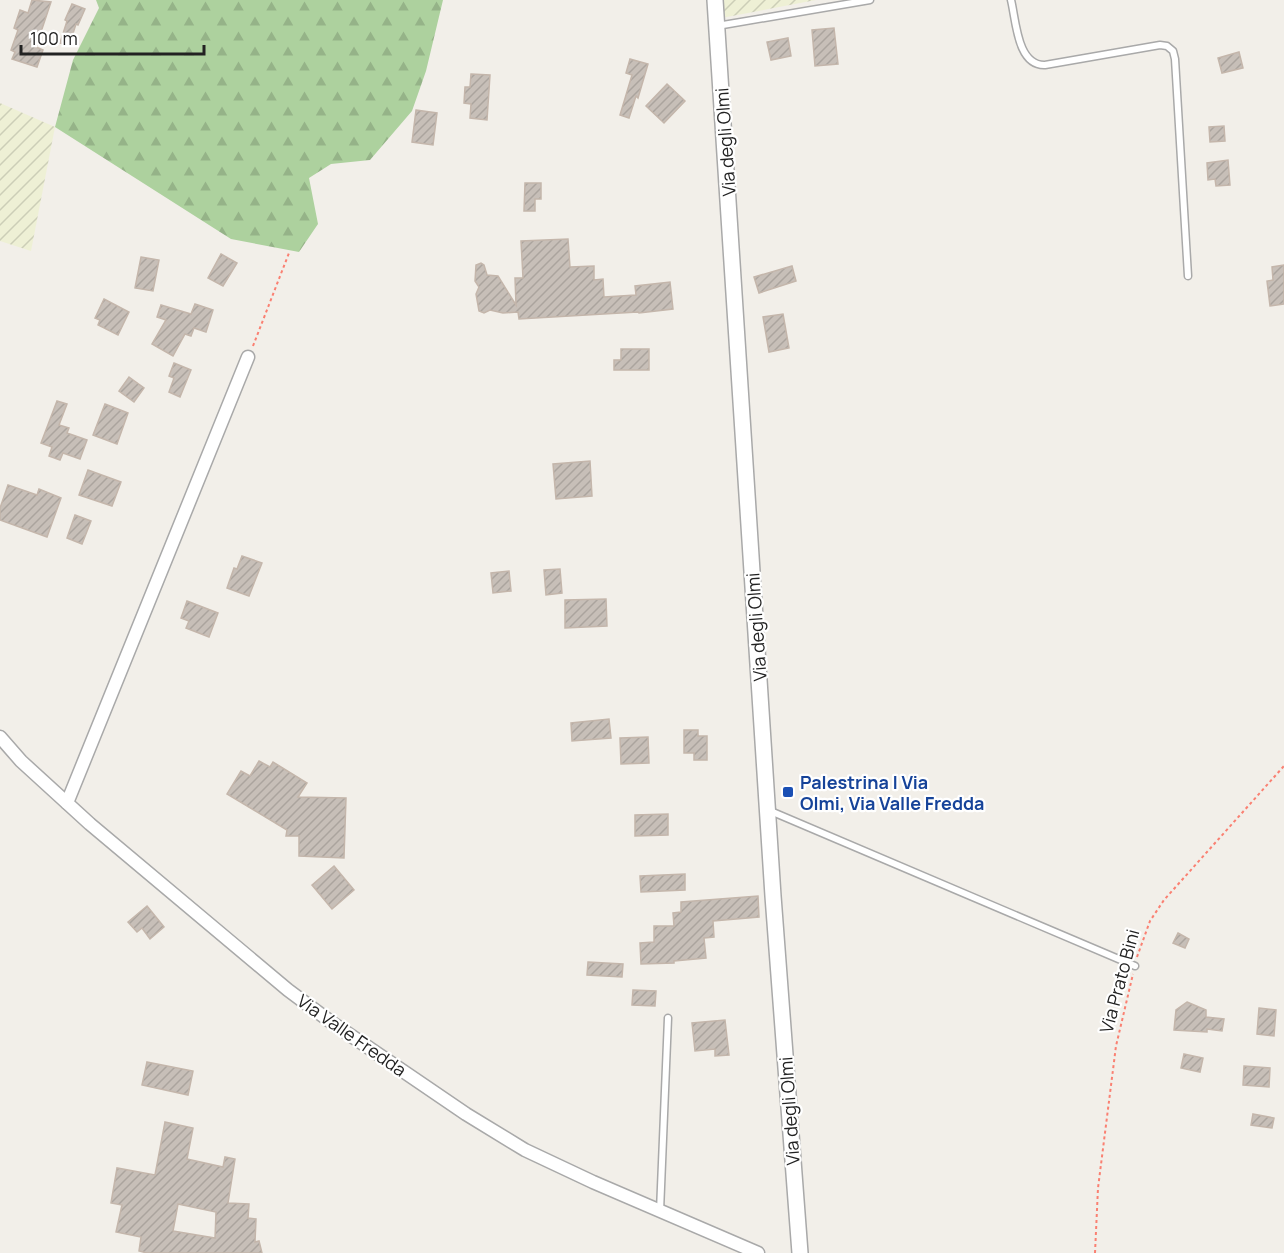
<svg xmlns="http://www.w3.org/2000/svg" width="1284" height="1253" font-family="Manrope,sans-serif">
	<defs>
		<pattern id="farmland-furrows" width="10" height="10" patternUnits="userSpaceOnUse" patternTransform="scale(1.5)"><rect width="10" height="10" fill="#eef0d5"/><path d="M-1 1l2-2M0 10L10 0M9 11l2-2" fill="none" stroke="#ccceb7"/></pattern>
		<pattern id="forest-firs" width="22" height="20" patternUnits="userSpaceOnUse" patternTransform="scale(1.5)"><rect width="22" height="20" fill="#add19e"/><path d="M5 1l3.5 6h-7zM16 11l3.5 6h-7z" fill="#95b388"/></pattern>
		<pattern id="building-hatch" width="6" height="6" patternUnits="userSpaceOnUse" patternTransform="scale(1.5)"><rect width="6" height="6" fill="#c7bfb8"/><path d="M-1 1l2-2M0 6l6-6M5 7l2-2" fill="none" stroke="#aba49e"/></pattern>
	</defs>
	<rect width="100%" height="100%" fill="#f2efe9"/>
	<!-- farmland -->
	<g fill="url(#farmland-furrows)">
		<polygon points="715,0 816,0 716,19"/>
		<polygon points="0,103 55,127 31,251 0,241"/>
	</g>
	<!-- forest -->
	<polygon fill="url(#forest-firs)" points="96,0 443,0 426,71 412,111 370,160 331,164 309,178 318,224 299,252 231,239 55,127 73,60 99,8"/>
	<!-- building -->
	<g fill="url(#building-hatch)" stroke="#c4b6ab" stroke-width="1.5" fill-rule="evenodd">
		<polygon points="32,0 51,2 36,47 43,50 37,67 12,59 15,52 11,50 18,30 14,28 20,10 28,13"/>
		<polygon points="72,4 85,9 78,25 76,24 69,46 60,43 67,21 65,20"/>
		<polygon points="834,28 838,64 815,66 812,30"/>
		<polygon points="788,38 791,56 771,60 767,42"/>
		<polygon points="1239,52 1243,68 1222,73 1218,58"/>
		<polygon points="630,59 648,64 638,98 636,96 629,118 620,115 632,75 626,73"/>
		<polygon points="471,74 490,75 487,120 470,118 471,104 464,103 465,87 470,87"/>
		<polygon points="667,84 685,101 664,123 646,106"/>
		<polygon points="416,110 437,113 433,145 412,142"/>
		<polygon points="1224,126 1225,141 1210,142 1209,127"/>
		<polygon points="1228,160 1230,185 1216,186 1215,179 1208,180 1207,163"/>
		<polygon points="525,183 541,183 541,199 535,199 535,211 524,211"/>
		<polygon points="568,239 570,267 594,266 594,280 603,279 604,297 636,295 635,286 670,282 673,309 639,313 638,312 519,319 518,312 503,313 490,310 484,313 479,311 476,294 479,287 475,281 476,265 481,263 484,265 487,275 498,276 516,305 515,278 523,278 521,241"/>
		<polygon points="221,254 237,263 223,286 208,278"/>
		<polygon points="141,257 159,260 153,291 135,288"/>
		<polygon points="1284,265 1284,304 1270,306 1267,281 1273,280 1272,267"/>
		<polygon points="792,266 796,281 759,293 754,277"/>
		<polygon points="104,299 129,312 118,335 98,325 100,320 95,318"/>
		<polygon points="195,304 213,310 206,332 194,328 191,336 185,334 173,356 152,344 166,320 157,317 161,305 191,314"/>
		<polygon points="783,314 789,348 769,352 763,317"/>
		<polygon points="621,349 649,349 649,370 614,370 614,360 621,360"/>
		<polygon points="174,363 191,370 180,397 169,392 174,378 169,376"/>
		<polygon points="129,377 144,388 134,402 119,391"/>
		<polygon points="57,401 67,404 59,425 69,428 67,433 87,440 80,459 63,453 60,460 49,456 52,447 41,443"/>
		<polygon points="105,404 128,413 117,444 93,435"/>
		<polygon points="590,461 592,496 556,499 553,464"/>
		<polygon points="88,470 121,482 112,506 79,495"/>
		<polygon points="8,485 37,495 39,489 61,498 47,537 0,520 0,508"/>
		<polygon points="75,515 91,521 82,544 67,538"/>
		<polygon points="242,556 262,563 249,596 227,588 234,568 237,569"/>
		<polygon points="560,569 562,593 546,595 544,570"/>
		<polygon points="509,571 511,591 493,593 491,573"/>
		<polygon points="606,599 607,626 565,628 565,600"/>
		<polygon points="187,601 218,613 209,637 186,628 189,621 181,618"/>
		<polygon points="609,719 611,738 572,741 571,723"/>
		<polygon points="684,730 698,730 698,736 707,736 707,760 694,760 694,753 684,753"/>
		<polygon points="648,737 649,763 621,764 620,738"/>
		<polygon points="259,761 270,767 273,762 307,783 298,797 346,798 344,858 299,856 299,836 286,836 287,830 227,794 241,771 250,776"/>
		<polygon points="668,814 668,835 635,836 635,815"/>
		<polygon points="334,866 354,890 332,909 312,885"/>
		<polygon points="685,874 685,890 641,892 640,876"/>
		<polygon points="758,896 759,917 713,921 714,937 704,938 706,958 674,961 674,963 641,964 640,943 654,942 654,926 674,926 673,913 681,912 681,902"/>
		<polygon points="147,906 164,927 150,939 142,928 137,932 128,922"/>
		<polygon points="1178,933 1189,939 1185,948 1173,943"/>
		<polygon points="588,962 623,964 622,977 587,975"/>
		<polygon points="633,990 656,991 655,1006 632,1005"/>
		<polygon points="1187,1002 1206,1010 1206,1017 1224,1019 1222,1031 1207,1029 1207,1032 1174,1030 1176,1010"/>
		<polygon points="1259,1008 1276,1010 1274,1036 1257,1034"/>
		<polygon points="725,1020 729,1055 715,1056 715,1049 695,1051 692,1023"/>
		<polygon points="1184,1054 1203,1058 1200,1072 1181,1068"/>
		<polygon points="147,1062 193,1071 188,1095 142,1085"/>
		<polygon points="1244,1066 1270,1068 1269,1087 1243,1085"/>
		<polygon points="1253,1114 1274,1118 1272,1128 1251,1125"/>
		<path d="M165,1122L193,1128L187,1159L223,1167L225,1157L235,1159L228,1203L249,1204L248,1218L256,1219L255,1242L259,1241L262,1253H147L139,1251L141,1237L116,1232L122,1205L111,1203L117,1168L155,1175ZM178,1204L216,1212L215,1238L173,1231Z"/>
	</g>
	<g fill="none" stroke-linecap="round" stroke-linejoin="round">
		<defs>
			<g id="service">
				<path d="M1011,0C1016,20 1017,66 1045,65L1160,45L1167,46L1173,51L1175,59L1188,276"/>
				<polyline points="717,26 870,0"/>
				<polyline points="768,810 1135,966"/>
				<polyline points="660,1211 668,1018"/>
			</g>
			<g id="minor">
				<polyline points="0,737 21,761 90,824 288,990 331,1022 466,1114 525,1150 593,1182 758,1253"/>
				<polyline points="67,803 248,357"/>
			</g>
			<polyline id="tertiary" points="715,0 773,896 800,1253"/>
		</defs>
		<!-- service casing -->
		<use href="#service" stroke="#a9a9a9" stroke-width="9"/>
		<!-- minor casing -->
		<use href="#minor" stroke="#a9a9a9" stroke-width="15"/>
		<!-- tertiary casing -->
		<use href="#tertiary" stroke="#a9a9a9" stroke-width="18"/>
		<!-- path -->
		<g stroke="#fa8072" stroke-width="2" stroke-dasharray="3 3" stroke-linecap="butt">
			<polyline points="253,346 289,253"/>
			<polyline points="1137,957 1150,921 1164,900 1284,766"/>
			<polyline points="1095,1253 1098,1188 1116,1046 1133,974"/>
		</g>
		<!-- service -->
		<use href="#service" stroke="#fff" stroke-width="6"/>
		<!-- minor -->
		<use href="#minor" stroke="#fff" stroke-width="12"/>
		<!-- tertiary -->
		<use href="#tertiary" stroke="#fff" stroke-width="15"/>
	</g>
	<!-- markers -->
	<rect fill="#1a4fb4" stroke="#fff" stroke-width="2" x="782" y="786" width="12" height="12" rx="3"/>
	<g text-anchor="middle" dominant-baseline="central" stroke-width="4.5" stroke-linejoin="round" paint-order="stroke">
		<!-- street labels -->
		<g font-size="18" fill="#222" stroke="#fff">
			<text transform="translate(725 142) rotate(-94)">Via degli Olmi</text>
			<text transform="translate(756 627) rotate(-94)">Via degli Olmi</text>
			<text transform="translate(1119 981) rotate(-75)">Via Prato Bini</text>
			<text transform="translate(352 1035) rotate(35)">Via Valle Fredda</text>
			<text transform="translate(789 1111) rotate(-94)">Via degli Olmi</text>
		</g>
		<!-- transit labels -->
		<g font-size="18" font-weight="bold" fill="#164399" stroke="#fff" text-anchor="start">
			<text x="800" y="782">Palestrina | Via<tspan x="800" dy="21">Olmi, Via Valle Fredda</tspan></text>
		</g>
	</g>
	<!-- scale -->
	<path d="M21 45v9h183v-9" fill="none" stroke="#222222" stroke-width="3"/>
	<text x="30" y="45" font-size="18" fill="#222222" stroke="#ffffff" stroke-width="4.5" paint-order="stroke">100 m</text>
</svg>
